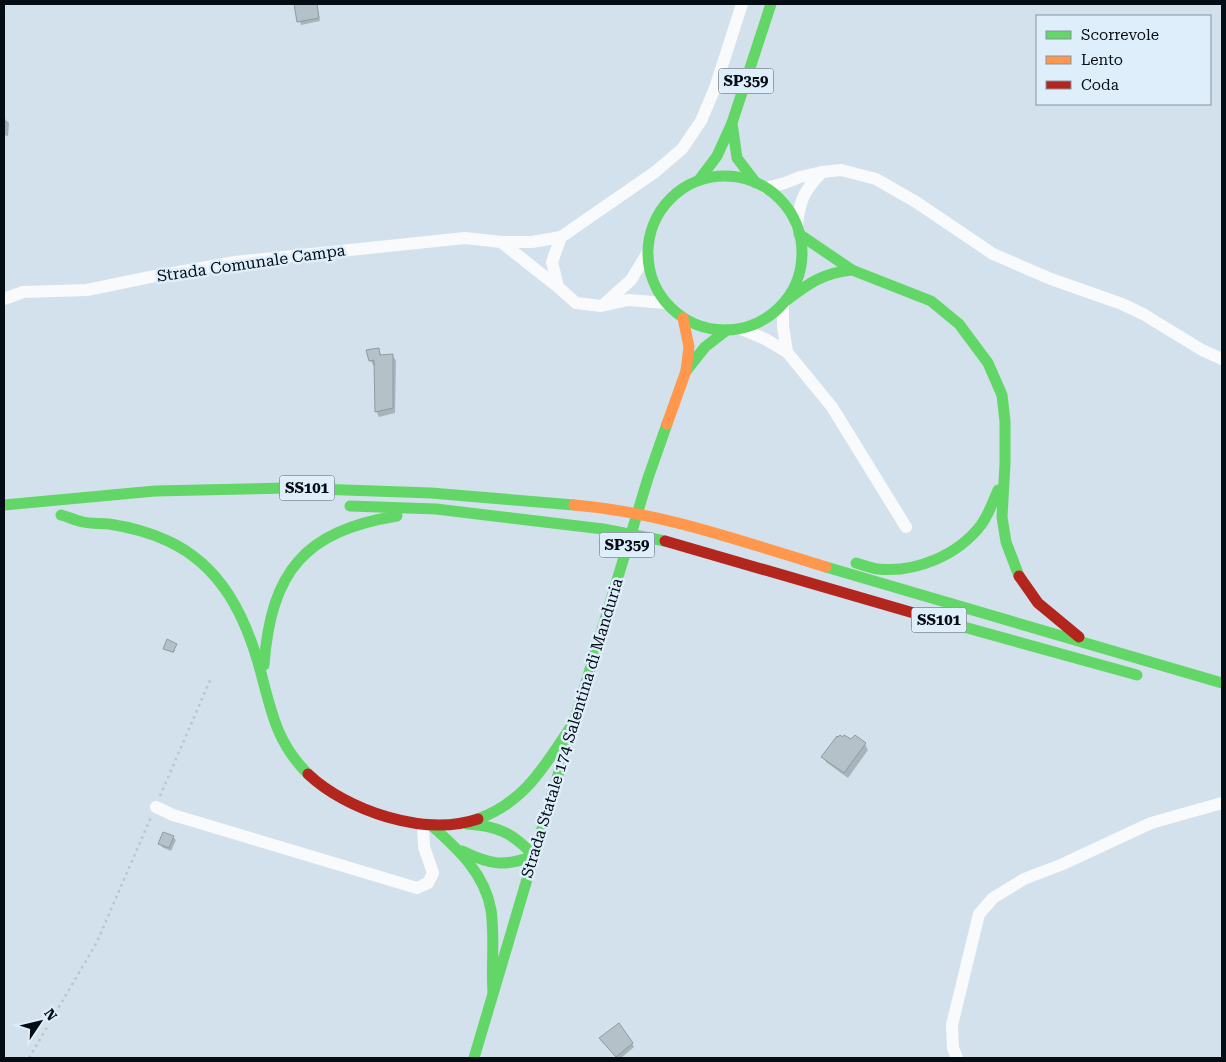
<svg xmlns="http://www.w3.org/2000/svg" width="1226" height="1062" font-family="'Roboto Serif',serif">
	<rect width="100%" height="100%" fill="#d2e1ec"/>
	<!-- shadow -->
	<g fill="#0003">
		<polygon points="295,4 317,4 320,21 301,25"/>
		<polygon points="4,118 9,123 8,136 4,135"/>
		<polygon points="378,350 382,356 393,356 396,361 395,413 379,417 376,411 375,366 374,366 370,360"/>
		<polygon points="176,645 174,653 164,649"/>
		<polygon points="851,741 865,744 868,750 848,778 826,762 823,757"/>
		<polygon points="173,837 176,840 171,851 162,847 160,844"/>
		<polygon points="603,1042 632,1043 634,1047 621,1058 617,1058"/>
	</g>
	<!-- building -->
	<g fill="#b5c1c9" stroke="#8f9ba3">
		<polygon points="294,4 317,4 319,18 297,22"/>
		<polygon points="379,348 380,355 393,354 393,408 375,412 374,360 369,361 366,350"/>
		<polygon points="167,639 177,644 173,652 163,649"/>
		<polygon points="840,735 843,737 844,735 851,739 855,735 866,743 844,773 821,757 837,736 838,737"/>
		<polygon points="163,832 174,836 169,848 158,844"/>
		<polygon points="619,1023 633,1043 616,1057 599,1038"/>
	</g>
	<g fill="none" stroke-linecap="round" stroke-linejoin="round">
		<!-- path -->
		<g stroke="#c0c4c8" stroke-width="2.5" stroke-dasharray="2.5 4" stroke-linecap="butt">
			<polyline points="160,796 211,678"/>
			<polyline points="29,1058 97,942 151,817"/>
		</g>
		<!-- street -->
		<g stroke="#f8fafc" stroke-width="12">
			<polyline points="766,188 785,183 800,177 822,172 841,170 876,179 916,202 993,254 1051,279 1122,304 1143,314 1202,350 1222,359"/>
			<path d="M797,225C800,199 804,191 822,172"/>
			<polyline points="501,242 558,287"/>
			<polyline points="4,299 23,292 87,290 150,277 235,262 465,238 501,242 532,242 561,237"/>
			<polyline points="666,303 628,300 601,306 576,303 558,287 552,262 561,237 655,172 682,149 701,121 715,88 742,4"/>
			<polyline points="603,305 631,280 648,252"/>
			<polyline points="783,305 783,326 787,352"/>
			<polyline points="741,329 765,339 787,352 832,407 906,527"/>
			<polyline points="156,807 173,815 417,888 428,883 433,873 424,847 423,824"/>
			<polyline points="957,1058 953,1048 952,1025 979,914 993,898 1024,879 1063,864 1151,823 1222,803"/>
		</g>
		<!-- fast -->
		<g stroke="#63d668" stroke-width="11">
			<polyline points="732,123 737,158 756,183"/>
			<circle cx="725" cy="253" r="77"/>
			<polyline points="699,180 717,156 732,123 771,4"/>
			<polyline points="799,234 852,270 931,301 959,324 988,363 1002,395 1005,421 1005,464 1002,517 1006,542 1019,576"/>
			<path d="M787,300C809,283 823,273 852,270"/>
			<polyline points="686,371 705,347 727,330"/>
			<polyline points="4,505 155,491 288,488 431,493 574,505"/>
			<polyline points="350,506 436,509 603,529 665,541"/>
			<path d="M61,515C68,517 75,520 83,522C91,524 100,523 109,524C129,527 149,532 168,541C222,566 246,617 261,673C272,714 277,743 308,774"/>
			<path d="M856,563C863,565 871,568 878,569C916,573 958,555 981,525C989,514 993,502 998,490"/>
			<polyline points="826,567 1222,683"/>
			<polyline points="917,614 1137,675"/>
			<path d="M264,665C271,572 304,531 397,516"/>
			<polyline points="574,722 648,478 667,424"/>
			<path d="M478,819C527,801 546,763 574,722"/>
			<path d="M432,826C458,849 485,874 491,910C495,937 491,965 493,992"/>
			<path d="M462,851C491,865 504,867 534,856C513,833 498,826 467,824"/>
			<polyline points="474,1058 568,741"/>
		</g>
		<!-- slow -->
		<g stroke="#ff974d" stroke-width="11">
			<polyline points="667,424 686,371 689,347 683,318"/>
			<path d="M574,505C661,512 743,542 826,567"/>
		</g>
		<!-- jam -->
		<g stroke="#b3261e" stroke-width="11">
			<polyline points="665,541 917,614"/>
			<polyline points="1019,576 1038,603 1079,637"/>
			<path d="M308,774C347,811 425,837 478,819"/>
		</g>
	</g>
	<g text-anchor="middle" dominant-baseline="central" stroke-width="5" stroke-linejoin="round" paint-order="stroke">
		<!-- shield labels -->
		<g fill="#deeefa" stroke="#465059" stroke-width="1">
			<rect x="718.5" y="68.5" width="55" height="25" rx="4"/>
			<rect x="279.5" y="475.5" width="55" height="25" rx="4"/>
			<rect x="599.5" y="532.5" width="55" height="25" rx="4"/>
			<rect x="911.5" y="607.5" width="55" height="25" rx="4"/>
		</g>
		<g font-size="15" font-weight="bold" fill="#050d14">
			<text x="746" y="81">SP359</text>
			<text x="307" y="488">SS101</text>
			<text x="627" y="545">SP359</text>
			<text x="939" y="620">SS101</text>
		</g>
		<!-- street labels -->
		<g font-size="16" fill="#050d14" stroke="#deeefa">
			<text transform="translate(251 263) rotate(-8)">Strada Comunale Campa</text>
			<text transform="translate(572 728) rotate(-73)">Strada Statale 174 Salentina di Manduria</text>
		</g>
	</g>
	<!-- border -->
	<rect width="1226" height="1062" fill="none" stroke="#050d14" stroke-width="10"/>
	<!-- legend -->
	<rect x="1036" y="15" width="175" height="90" fill="#deeefa" stroke="#87949e"/>
	<rect x="1046" y="31" width="25" height="8" fill="#63d668" stroke="#87949e"/>
	<text x="1081" y="40" font-size="15" fill="#050d14">Scorrevole</text>
	<rect x="1046" y="56" width="25" height="8" fill="#ff974d" stroke="#87949e"/>
	<text x="1081" y="65" font-size="15" fill="#050d14">Lento</text>
	<rect x="1046" y="81" width="25" height="8" fill="#b3261e" stroke="#87949e"/>
	<text x="1081" y="90" font-size="15" fill="#050d14">Coda</text>
	<!-- north arrow -->
	<g transform="translate(40 1022) rotate(55)" stroke="#deeefa" stroke-width="4" paint-order="stroke">
	<path d="M0-4L9 19L0 12L-9 19Z" fill="#050d14"/>
	<text y="-8" font-size="14" font-weight="bold" text-anchor="middle" fill="#050d14">N</text>
	</g>
</svg>
